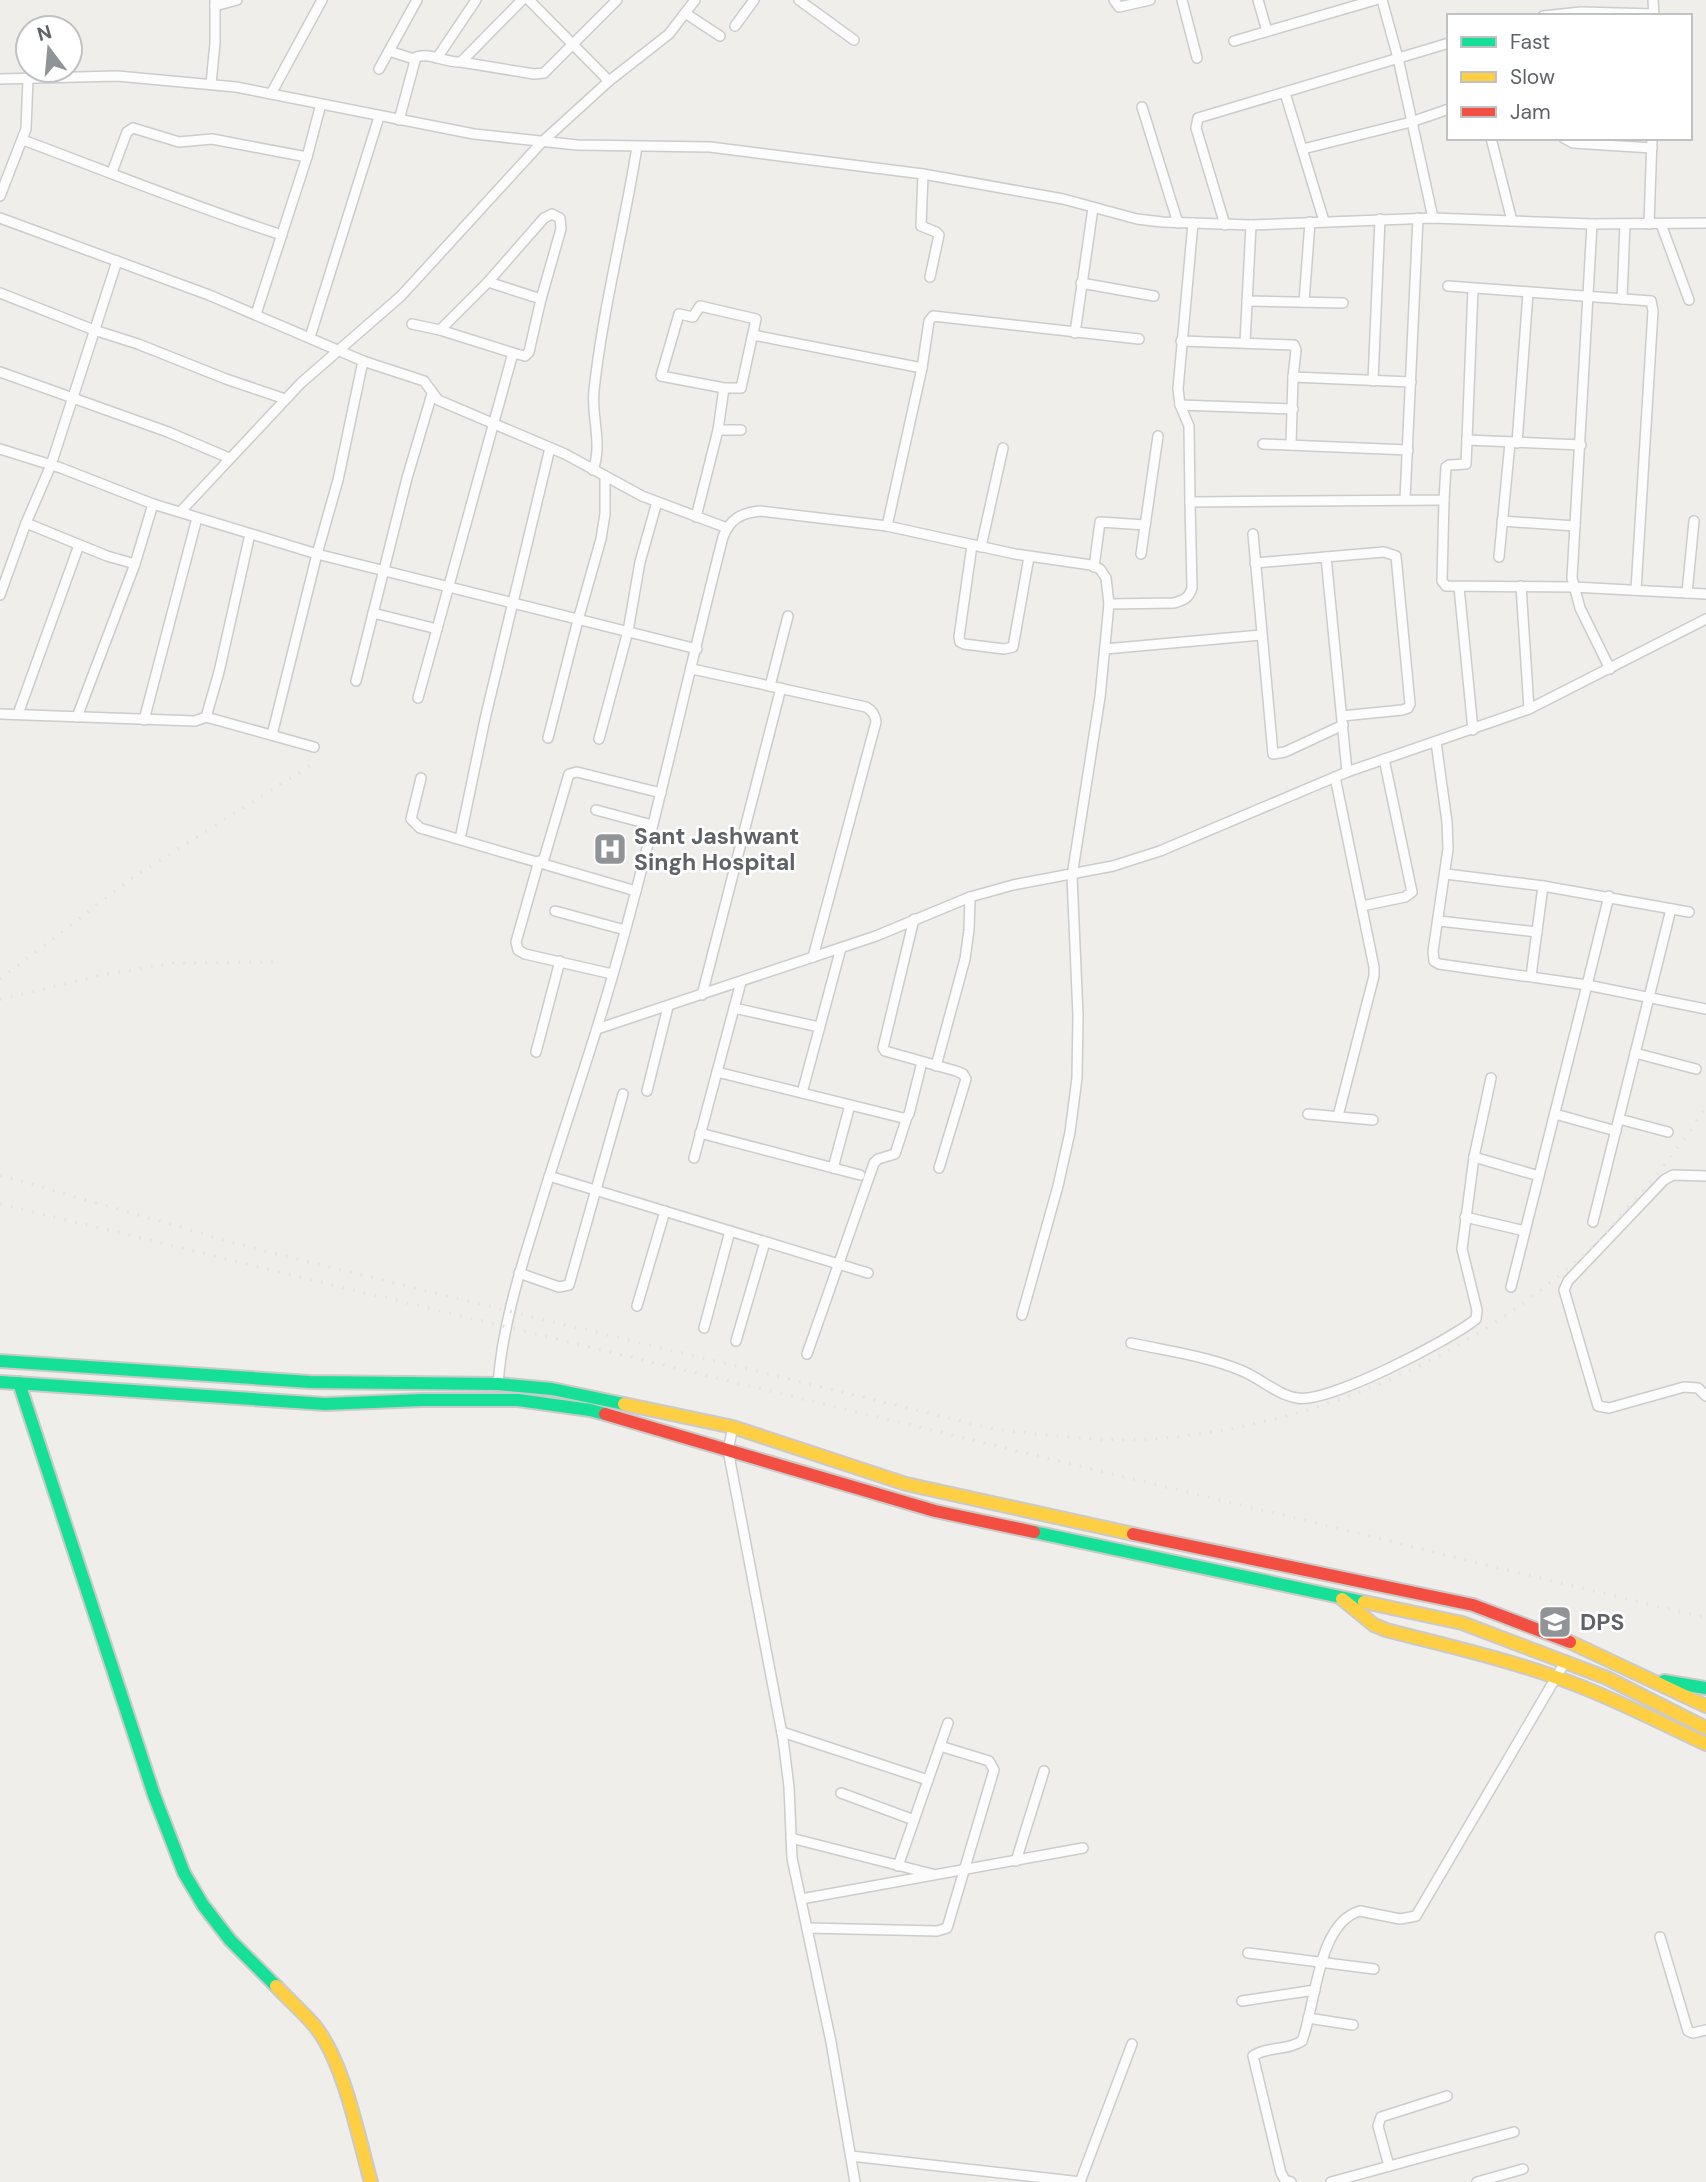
<svg xmlns="http://www.w3.org/2000/svg" width="1706" height="2182" font-family="'DM Sans',sans-serif">
	<rect width="100%" height="100%" fill="#efeeea"/>
	<g fill="none" stroke-linecap="round" stroke-linejoin="round">
		<defs>
			<g id="street">
				<polyline points="529,0 609,81"/>
				<polyline points="799,0 854,40"/>
				<polyline points="1114,0 1119,7 1150,0"/>
				<polyline points="1182,0 1197,58"/>
				<polyline points="1258,0 1267,31"/>
				<polyline points="1382,0 1398,58 1433,218"/>
				<polyline points="1653,0 1654,16"/>
				<polyline points="215,6 237,0"/>
				<polyline points="685,13 720,36"/>
				<polyline points="1543,16 1581,12 1654,14"/>
				<polyline points="735,26 754,0"/>
				<polyline points="1234,41 1375,0"/>
				<polyline points="389,51 414,59"/>
				<polyline points="437,58 476,0"/>
				<polyline points="461,62 534,74 544,73 617,0"/>
				<polyline points="379,69 417,0"/>
				<polyline points="0,79 117,76 236,87 474,134 577,145 710,147 923,174 1063,199 1137,219 1162,222 1251,225 1433,218 1592,224 1706,223"/>
				<polyline points="211,84 215,43 215,0"/>
				<polyline points="272,92 322,0"/>
				<polyline points="1285,93 1324,221"/>
				<polyline points="1142,107 1178,223"/>
				<path d="M399,120L416,57C431,52 445,63 461,62L522,0"/>
				<polyline points="1491,138 1512,221"/>
				<polyline points="1564,138 1573,143 1652,148"/>
				<path d="M23,140C109,172 194,207 282,235"/>
				<polyline points="1303,149 1411,122 1449,109"/>
				<polyline points="112,172 127,132 133,128 179,142 212,139 307,157"/>
				<polyline points="923,174 921,226 936,232 939,235 930,277"/>
				<polyline points="0,196 26,129 28,78"/>
				<polyline points="0,218 209,295 363,361 424,381 438,400 565,454 642,496 727,528"/>
				<polyline points="1592,224 1572,578 1580,608 1610,669"/>
				<polyline points="1649,224 1652,138"/>
				<polyline points="1661,224 1689,300"/>
				<polyline points="1225,225 1196,128 1198,118 1449,43"/>
				<polyline points="488,282 541,299"/>
				<polyline points="1081,283 1154,296"/>
				<polyline points="1448,286 1651,301 1653,311 1636,590"/>
				<polyline points="0,293 94,330 138,344 226,379 285,399"/>
				<polyline points="1622,299 1625,224"/>
				<polyline points="1247,301 1343,303"/>
				<polyline points="1304,302 1310,222"/>
				<polyline points="256,314 307,157 321,104"/>
				<polyline points="412,324 440,330 513,353"/>
				<polyline points="1075,333 1093,208"/>
				<polyline points="753,335 922,368"/>
				<polyline points="310,337 379,117"/>
				<polyline points="1181,341 1294,345 1296,350 1293,377"/>
				<polyline points="1245,343 1251,225"/>
				<polyline points="0,372 168,432 229,458"/>
				<polyline points="1373,381 1380,219"/>
				<polyline points="1180,405 1293,409"/>
				<polyline points="718,430 724,388 661,376 679,314 693,317 700,306 756,319 741,388 724,388"/>
				<polyline points="1467,440 1473,289"/>
				<polyline points="1517,443 1528,293"/>
				<polyline points="1263,444 1408,450"/>
				<polyline points="1291,445 1293,377 1411,382"/>
				<polyline points="0,449 61,468 153,504 317,554 697,649"/>
				<path d="M593,470C603,443 591,417 594,390C603,308 624,228 637,147"/>
				<polyline points="1405,499 1418,218"/>
				<polyline points="1444,500 1442,581 1446,586 1573,587 1706,594"/>
				<polyline points="1190,502 1189,426 1180,405 1178,389 1193,223"/>
				<polyline points="181,511 301,383 401,296 542,142 609,81 669,34 695,0"/>
				<polyline points="696,517 718,430 741,430"/>
				<polyline points="1502,521 1575,526"/>
				<polyline points="26,523 107,556 135,564"/>
				<polyline points="887,526 922,368 929,321 933,316 1139,339"/>
				<polyline points="1253,534 1273,754 1285,752 1343,725"/>
				<polyline points="972,545 959,637 960,642 964,644 1004,649 1013,647 1029,557"/>
				<polyline points="981,547 1003,448"/>
				<polyline points="1141,554 1158,436"/>
				<polyline points="1326,557 1347,772"/>
				<polyline points="1499,557 1510,443"/>
				<polyline points="1255,563 1384,552 1396,556 1410,704 1408,708 1402,710 1342,716"/>
				<polyline points="1094,567 1100,522 1145,525"/>
				<polyline points="1521,586 1529,709"/>
				<polyline points="1459,587 1473,730"/>
				<polyline points="1687,593 1694,521"/>
				<polyline points="0,595 26,523 51,465 117,261"/>
				<path d="M1109,604L1174,603C1184,600 1189,598 1192,588L1190,502L1444,500L1446,467L1449,465L1466,464L1467,440L1581,445"/>
				<polyline points="373,613 437,629"/>
				<polyline points="1105,649 1261,635"/>
				<path d="M692,669L866,707C873,711 875,715 876,722L813,957"/>
				<polyline points="356,681 407,478 432,394"/>
				<polyline points="770,686 788,616"/>
				<polyline points="418,698 513,353 525,356 529,352 541,299 561,229 560,218 552,214 544,218 488,282 440,330"/>
				<polyline points="0,714 195,721 206,717 219,672 250,534"/>
				<polyline points="18,714 79,545"/>
				<polyline points="77,717 135,564 153,504"/>
				<polyline points="206,717 314,747"/>
				<polyline points="144,720 197,518"/>
				<polyline points="272,735 317,554 338,480 363,361"/>
				<polyline points="548,738 578,620 601,539 605,514 605,476"/>
				<polyline points="599,739 628,631 640,562 657,502"/>
				<polyline points="1436,742 1447,822 1448,849 1433,951 1434,961 1439,964 1587,985 1511,1287"/>
				<polyline points="1335,777 1374,967 1374,976 1338,1116"/>
				<polyline points="421,778 411,819 420,828 636,891"/>
				<polyline points="596,810 652,825"/>
				<polyline points="460,839 485,719 550,448"/>
				<polyline points="539,861 516,942 518,950 525,954 612,974"/>
				<polyline points="543,862 569,774 577,772 661,793"/>
				<polyline points="1446,874 1543,886 1689,912"/>
				<polyline points="1609,896 1587,985 1706,1009"/>
				<polyline points="1362,906 1405,897 1412,892 1384,759"/>
				<polyline points="555,911 625,930"/>
				<polyline points="914,919 883,1048 885,1051 956,1071 963,1074 966,1079 939,1168"/>
				<polyline points="1439,921 1537,932"/>
				<polyline points="1531,976 1543,886"/>
				<polyline points="702,995 781,688"/>
				<polyline points="734,1008 819,1027"/>
				<polyline points="597,1029 876,936 970,897 1013,885 1113,866 1160,851 1347,772 1529,709 1706,619"/>
				<polyline points="536,1052 560,961"/>
				<polyline points="1635,1053 1696,1069"/>
				<polyline points="936,1066 965,959 969,930 970,897"/>
				<polyline points="717,1072 903,1118 907,1117 909,1114 922,1062"/>
				<polyline points="1491,1078 1474,1157 1539,1176"/>
				<polyline points="647,1091 668,1007"/>
				<polyline points="802,1093 841,948"/>
				<polyline points="1308,1114 1373,1120"/>
				<polyline points="1555,1114 1616,1131"/>
				<polyline points="1619,1119 1668,1132"/>
				<polyline points="700,1133 860,1175"/>
				<polyline points="694,1158 741,982"/>
				<polyline points="833,1168 850,1105"/>
				<polyline points="549,1176 868,1273"/>
				<polyline points="1706,1176 1673,1175 1664,1180 1568,1281 1564,1290 1598,1406 1609,1408 1684,1387 1698,1388 1706,1396"/>
				<polyline points="1465,1217 1525,1231"/>
				<polyline points="1593,1222 1671,909"/>
				<polyline points="519,1273 559,1287 569,1285 623,1094"/>
				<polyline points="637,1306 665,1211"/>
				<polyline points="704,1328 730,1231"/>
				<polyline points="736,1341 765,1242"/>
				<path d="M1131,1343C1167,1351 1206,1356 1240,1370C1259,1377 1277,1395 1297,1398C1328,1404 1450,1340 1476,1319L1477,1310L1462,1249L1474,1157"/>
				<polyline points="807,1354 874,1163 878,1159 895,1154 907,1117"/>
				<path d="M498,1384C502,1331 517,1280 533,1229C553,1162 576,1095 597,1028C647,867 681,701 723,537C730,519 741,513 760,511L887,526L1015,554L1091,565L1100,569L1106,578L1109,604L1100,697L1072,876L1078,1016L1077,1078L1070,1132L1058,1186L1022,1315"/>
				<polyline points="733,1427 728,1450 783,1739 789,1787 792,1858 831,2042 855,2182"/>
				<polyline points="782,1732 928,1780"/>
				<polyline points="841,1793 914,1820"/>
				<polyline points="791,1838 932,1874"/>
				<polyline points="1016,1861 1044,1771"/>
				<polyline points="898,1866 948,1723"/>
				<polyline points="801,1899 1083,1848"/>
				<polyline points="807,1928 937,1931 947,1928 994,1770 989,1761 940,1746"/>
				<polyline points="1660,1937 1688,2031 1693,2033 1706,2030"/>
				<polyline points="1248,1953 1374,1969"/>
				<polyline points="1242,2001 1315,1990"/>
				<polyline points="1308,2018 1353,2025"/>
				<polyline points="851,2156 1081,2182"/>
				<polyline points="1389,2166 1378,2126 1381,2117 1447,2096"/>
				<polyline points="1080,2182 1132,2044"/>
				<path d="M1291,2182L1285,2180L1281,2173L1253,2056C1267,2046 1287,2051 1302,2041C1316,2005 1317,1923 1360,1911L1400,1919L1416,1916L1565,1662"/>
				<polyline points="1331,2182 1514,2132"/>
				<polyline points="1477,2182 1523,2169"/>
			</g>
			<g id="fast">
				<polyline points="0,1361 310,1382 498,1384 552,1389 624,1404"/>
				<polyline points="0,1382 325,1404 422,1400 518,1400 590,1410 605,1414"/>
				<polyline points="19,1383 154,1795 184,1873 203,1905 230,1940 276,1986"/>
				<polyline points="1034,1532 1364,1602"/>
				<polyline points="1664,1681 1706,1688"/>
			</g>
			<g id="slow">
				<polyline points="624,1404 733,1427 906,1484 1133,1534"/>
				<path d="M1342,1599L1374,1625L1386,1630C1444,1645 1502,1658 1558,1678C1609,1696 1657,1721 1706,1744"/>
				<polyline points="1364,1602 1462,1623 1607,1678 1706,1728"/>
				<polyline points="1570,1642 1706,1706"/>
				<path d="M276,1986C288,1999 302,2011 314,2025C344,2061 358,2136 371,2182"/>
			</g>
			<g id="jam">
				<polyline points="605,1414 935,1511 1034,1532"/>
				<polyline points="1133,1534 1473,1605 1570,1642"/>
			</g>
		</defs>
		<!-- street casing -->
		<use href="#street" stroke="#cbcccc" stroke-width="12"/>
		<!-- fast casing -->
		<use href="#fast" stroke="#cacacb" stroke-width="16"/>
		<!-- slow casing -->
		<use href="#slow" stroke="#cacacb" stroke-width="16"/>
		<!-- jam casing -->
		<use href="#jam" stroke="#cacacb" stroke-width="16"/>
		<!-- street -->
		<use href="#street" stroke="#fdfcfc" stroke-width="9"/>
		<!-- fast -->
		<use href="#fast" stroke="#16e098" stroke-width="12"/>
		<!-- slow -->
		<use href="#slow" stroke="#ffcf43" stroke-width="12"/>
		<!-- jam -->
		<use href="#jam" stroke="#f24e42" stroke-width="12"/>
		<!-- rail -->
		<g stroke="#e4e4e4" stroke-width="3.5" stroke-dasharray="2 9" stroke-linecap="butt">
			<polyline points="0,979 135,876 311,765"/>
			<polyline points="0,999 97,976 173,963 277,962"/>
			<path d="M0,1175L263,1251L994,1429C1051,1436 1107,1443 1164,1438C1316,1424 1457,1363 1573,1264C1597,1244 1618,1219 1639,1195C1663,1167 1687,1138 1706,1106"/>
			<polyline points="0,1204 1706,1618"/>
		</g>
	</g>
	<!-- icons -->
	<defs>
		<symbol id="hospital-square" viewBox="-11 -11 22 22"><rect x="-9" y="-9" width="18" height="18" rx="4" fill="#919496" stroke="#fff"/><path d="M-5-5h3v3.5h4V-5h3V5h-3V1.5h-4V5h-3Z" fill="#fff"/></symbol>
		<symbol id="school-square" viewBox="-11 -11 22 22"><rect x="-9" y="-9" width="18" height="18" rx="4" fill="#919496" stroke="#fff"/><path d="M0-5L7-2L0 1L-7-2ZM-4 1L0 2.5L4 1V4Q0 6-4 4Z" fill="#fff"/></symbol>
	</defs>
	<g fill-rule="evenodd">
		<use href="#hospital-square" x="591" y="830" width="38" height="38"/>
		<use href="#school-square" x="1536" y="1603" width="38" height="38"/>
	</g>
	<g text-anchor="middle" dominant-baseline="central" stroke-width="5" stroke-linejoin="round" paint-order="stroke">
		<!-- poi labels -->
		<g font-size="23" font-weight="bold" fill="#5f6368" stroke="#fff" text-anchor="start">
			<text x="634" y="836">Sant Jashwant<tspan x="634" dy="26">Singh Hospital</tspan></text>
			<text x="1580" y="1622">DPS</text>
		</g>
	</g>
	<!-- legend -->
	<rect x="1447" y="14" width="245" height="126" fill="#ffffff" stroke="#bfc1c3" stroke-width="2"/>
	<rect x="1461" y="37" width="35" height="10" fill="#16e098" stroke="#bfc1c3" stroke-width="2"/>
	<text x="1510" y="49" font-size="21" fill="#5f6368">Fast</text>
	<rect x="1461" y="72" width="35" height="10" fill="#ffcf43" stroke="#bfc1c3" stroke-width="2"/>
	<text x="1510" y="84" font-size="21" fill="#5f6368">Slow</text>
	<rect x="1461" y="107" width="35" height="10" fill="#f24e42" stroke="#bfc1c3" stroke-width="2"/>
	<text x="1510" y="119" font-size="21" fill="#5f6368">Jam</text>
	<!-- north arrow -->
	<g transform="translate(49 49) rotate(344)"><circle r="33" fill="#ffffff" stroke="#bfc1c3" stroke-width="2"/>
	<path d="M0-5L12 26L0 18L-12 26Z" fill="#919496"/>
	<text y="-10" font-size="19" font-weight="bold" text-anchor="middle" fill="#5f6368">N</text>
	</g>
</svg>
